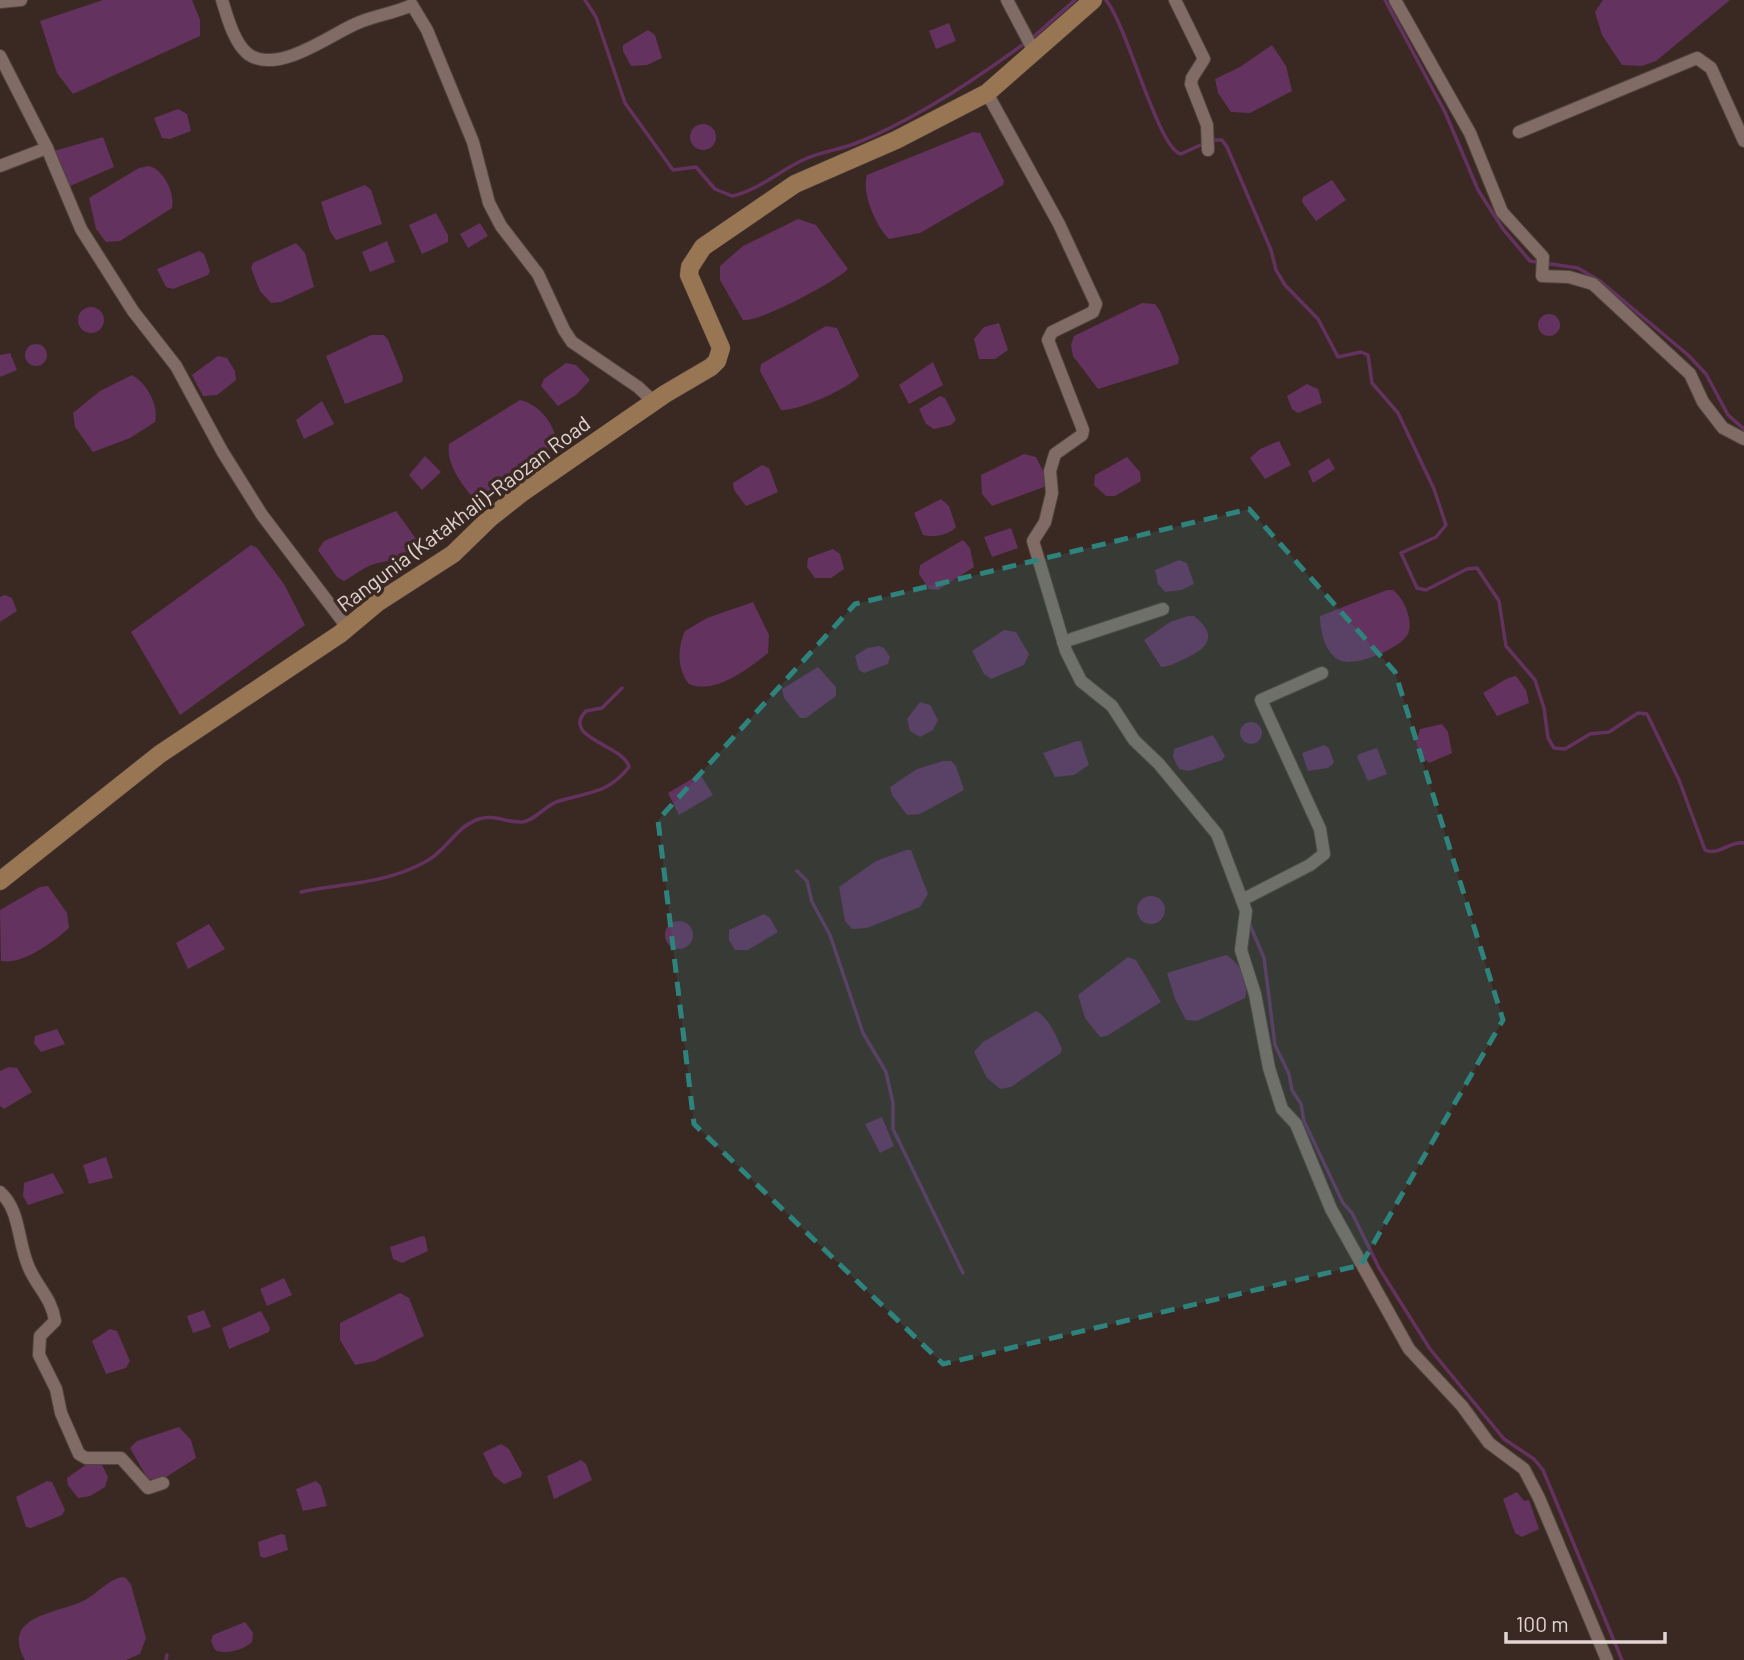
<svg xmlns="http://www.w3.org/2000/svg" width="1744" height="1660" font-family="Barlow,sans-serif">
	<rect width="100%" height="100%" fill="#3a2823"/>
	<!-- water -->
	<g fill="#64325f">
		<polygon points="103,0 192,0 200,20 200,36 73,94 57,73 40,21"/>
		<polygon points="1603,0 1730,0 1656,61 1642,66 1622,65 1602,35 1595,12"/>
		<polygon points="949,23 956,41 936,49 929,31"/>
		<polygon points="648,30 655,35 662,58 647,65 631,66 623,51 623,45"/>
		<polygon points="1272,45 1286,66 1292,91 1250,113 1231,112 1218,93 1215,79 1240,67"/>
		<polygon points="178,109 187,114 191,131 170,139 162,138 154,118"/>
		<circle cx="703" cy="137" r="13"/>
		<path d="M973,132L980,133L1004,181L1003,185L920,233L889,239C876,227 861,192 867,175Z"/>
		<polygon points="103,137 114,167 68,187 54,151"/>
		<path d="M149,166C164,170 175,193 172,208L120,241L106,242L96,229L89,198L139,168Z"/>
		<polygon points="1332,180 1346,200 1316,221 1302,202 1303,197"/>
		<polygon points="365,185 371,190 382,224 336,240 330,231 321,202"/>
		<polygon points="436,213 448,235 448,242 422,254 409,225"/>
		<path d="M798,219L816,225L848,269C839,280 756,324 743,320L720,280V266L743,246Z"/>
		<polygon points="480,223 488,236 468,248 460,234"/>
		<polygon points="387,241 395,262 370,272 362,252"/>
		<polygon points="296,243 305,253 314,287 281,302 271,303 260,291 251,268 253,263"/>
		<polygon points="199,251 204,254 210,271 208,275 173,289 166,287 157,269"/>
		<polygon points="1142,303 1155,304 1160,311 1179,358 1178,364 1098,389 1073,356 1071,345 1074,336"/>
		<circle cx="91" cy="320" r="13"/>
		<circle cx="1549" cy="325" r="11"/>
		<polygon points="999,323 1008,350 995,359 979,359 974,339 984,327"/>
		<path d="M826,326L837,328L859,376C850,388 796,412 781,410L760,371L761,364Z"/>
		<polygon points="371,335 384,335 388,340 403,377 402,382 345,404 326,356"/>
		<circle cx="36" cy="355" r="11"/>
		<polygon points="10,353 17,370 0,377 0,355"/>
		<polygon points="218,356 227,358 235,371 236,380 217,395 203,396 192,375"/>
		<polygon points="933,362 943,385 909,404 899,385"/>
		<polygon points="566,363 576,365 590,380 576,395 558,406 541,386 544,379"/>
		<path d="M132,375C147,383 159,406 155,422L130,438L93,452L75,427L73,413L100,391Z"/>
		<polygon points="1307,384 1318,389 1322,403 1298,413 1292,409 1287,396"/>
		<polygon points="940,396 945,398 956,420 951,425 934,429 926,424 919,409"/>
		<path d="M520,400C540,405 551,421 557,439C542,467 505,492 474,499C462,484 446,465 449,444Z"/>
		<polygon points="322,401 334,424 304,439 296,420"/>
		<polygon points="1279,441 1291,465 1265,479 1250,458 1260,449"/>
		<polygon points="1024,454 1036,457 1044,473 1044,487 992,506 982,494 981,475"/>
		<polygon points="425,456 441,472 422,490 409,475"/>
		<polygon points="1127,457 1140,472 1141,481 1115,496 1106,496 1094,485 1095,475"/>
		<polygon points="1329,458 1335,469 1313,483 1308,471"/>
		<polygon points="762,465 769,468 778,492 746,506 734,490 733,483"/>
		<path d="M941,499L949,506L956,527C949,535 933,538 923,535L914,513Z"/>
		<path d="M396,511L419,543C408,558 390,560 374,564C364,567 353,576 344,581L337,577L318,550L324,541Z"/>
		<polygon points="1011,528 1018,548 992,557 984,537"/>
		<polygon points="963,540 970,548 974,567 938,590 929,589 919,574 920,565"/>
		<polygon points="251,545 257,548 284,584 305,625 180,715 131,632"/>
		<polygon points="833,549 840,554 844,569 831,578 815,578 807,567 808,558"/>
		<polygon points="1179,560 1187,563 1194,584 1181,590 1165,592 1158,584 1155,570"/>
		<path d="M1387,590H1393C1404,598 1414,622 1408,634C1400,649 1354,668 1339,660C1325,653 1320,630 1320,616Z"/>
		<polygon points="5,595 12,598 17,611 0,622 0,597"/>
		<path d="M753,602L769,635L768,653C749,668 715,695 689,684C677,669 677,648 685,631L707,618Z"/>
		<path d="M1188,616H1194C1220,637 1207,649 1182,660C1175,663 1169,667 1161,667L1144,640L1170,622Z"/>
		<polygon points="1004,630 1016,632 1029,654 1024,665 991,679 984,674 972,651"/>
		<polygon points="879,646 884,648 890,657 888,664 864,673 859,670 855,656 867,648"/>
		<polygon points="818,667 836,687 836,696 806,718 800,718 784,698 782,689"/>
		<polygon points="1516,676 1526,690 1529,703 1497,716 1483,693 1508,678"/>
		<polygon points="920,702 930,705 938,720 933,730 920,737 910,731 907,719"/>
		<circle cx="1251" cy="733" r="11"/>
		<polygon points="1442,724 1448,732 1452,753 1429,763 1420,755 1416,742 1420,729"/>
		<polygon points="1213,735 1225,756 1222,760 1189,771 1179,769 1173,757 1174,749"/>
		<polygon points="1077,741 1081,741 1089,765 1074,775 1055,777 1043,753"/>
		<polygon points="1324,745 1329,748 1334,763 1328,768 1308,771 1302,753"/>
		<polygon points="1377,748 1387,774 1368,781 1357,757 1359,754"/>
		<polygon points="943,761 951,761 956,766 964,790 920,814 907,815 892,795 890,787 917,769"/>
		<polygon points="700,774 713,795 679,815 668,793"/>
		<polygon points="906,850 911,850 913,855 928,894 920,907 867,928 852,929 845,921 839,887 876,861"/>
		<path d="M48,886L67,913L69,928C53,942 23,965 1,961L0,910L40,887Z"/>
		<circle cx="1151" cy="910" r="14"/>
		<polygon points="764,914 770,918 778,932 748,950 735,950 729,940 729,930"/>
		<circle cx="679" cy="935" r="14"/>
		<polygon points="209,924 225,949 188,969 176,943"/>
		<path d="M1226,955C1239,961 1250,984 1245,998L1197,1021L1186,1020L1175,999L1167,973Z"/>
		<polygon points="1128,957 1136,960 1161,1002 1107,1036 1100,1037 1085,1018 1078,995"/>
		<path d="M1036,1011C1049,1018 1056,1035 1062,1049L1061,1053L1011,1087L1000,1089L987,1078L974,1052L983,1042Z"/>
		<polygon points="57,1029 65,1044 41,1052 34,1043 35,1036"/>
		<polygon points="9,1067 17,1068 32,1092 4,1109 0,1106 0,1071"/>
		<polygon points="882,1117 894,1146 880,1153 865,1124"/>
		<polygon points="106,1157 113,1178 89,1184 83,1165"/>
		<polygon points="53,1173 64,1193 28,1205 23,1196 24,1183"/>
		<polygon points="422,1236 425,1237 428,1251 402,1263 393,1259 390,1247"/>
		<polygon points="284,1278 292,1295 267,1306 260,1289"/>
		<polygon points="400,1293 409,1298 424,1336 375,1361 355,1365 340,1340 340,1323"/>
		<polygon points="204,1310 211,1327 193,1333 187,1316"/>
		<polygon points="261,1311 270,1328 269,1332 229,1349 222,1328"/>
		<polygon points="110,1329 117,1331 130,1361 126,1368 106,1374 92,1341"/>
		<polygon points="179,1427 191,1440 196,1458 163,1479 148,1479 130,1448 137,1441"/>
		<polygon points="501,1444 509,1449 522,1473 521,1477 504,1484 494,1476 483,1453"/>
		<polygon points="581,1460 586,1464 592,1480 554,1499 547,1476"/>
		<polygon points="101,1463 108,1477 105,1487 90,1496 78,1498 68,1485 67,1478 87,1464"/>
		<polygon points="47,1481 52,1482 65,1510 62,1515 31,1528 26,1527 16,1497"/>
		<polygon points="316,1481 321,1486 327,1506 303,1511 296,1489"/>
		<polygon points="1517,1492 1524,1501 1529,1500 1539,1529 1522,1537 1515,1533 1503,1499"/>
		<polygon points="281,1534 285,1535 288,1550 264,1558 260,1556 258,1542"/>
		<path d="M122,1577L126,1578L131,1585L146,1638L140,1654L126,1660H25C0,1614 59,1614 85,1600C98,1593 106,1581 122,1577Z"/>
		<path d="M245,1622L253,1633L252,1642C243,1650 226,1655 215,1650L211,1641L213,1635Z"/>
	</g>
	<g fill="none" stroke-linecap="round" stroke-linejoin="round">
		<!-- stream -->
		<g stroke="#64325f" stroke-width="3.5">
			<path d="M585,0L596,17L625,103L673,170L696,167L715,189L732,196C759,190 779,171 803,160C820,152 838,150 854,144C910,122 976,79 1025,43"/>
			<path d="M1106,0C1127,25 1158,149 1181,154L1205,143"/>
			<polyline points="1385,0 1445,112 1478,190 1503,229 1530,261 1578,268 1600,281 1688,355 1706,374 1728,415 1744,429"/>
			<polyline points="1031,39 1075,0"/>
			<path d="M1212,140H1222L1227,147L1271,250L1276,270L1285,285L1318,319L1338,357L1361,352L1368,355L1372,383L1398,413L1434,489L1446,525L1436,537L1401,553L1417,588L1426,590L1467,569L1477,568L1499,601L1506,646L1535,680L1544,708L1548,738L1554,748L1565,749L1590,734L1609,732L1638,713L1647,714L1679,780L1705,850C1719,856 1730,841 1744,843"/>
			<polyline points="797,871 807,881 812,902 830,935 863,1033 886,1072 893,1103 893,1129 963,1273"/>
			<path d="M301,892C344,883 385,884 425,862C447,851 455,827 479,819C494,814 507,823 522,822C535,821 545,805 559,801C588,792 608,794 629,767C624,745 560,738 586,711L602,708L622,688"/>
			<polyline points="1250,925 1264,958 1275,1045 1289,1074 1292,1090 1301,1104 1304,1121 1343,1203 1352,1213 1379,1268 1430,1349 1504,1439 1534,1459 1543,1470 1622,1660"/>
			<polyline points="166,1660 167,1655"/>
		</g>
		<defs>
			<g id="minor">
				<path d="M222,0C227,16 234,43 248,54C279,76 333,32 360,22C377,15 395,13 412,5L427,30L473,142L489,203L501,226L538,274L564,330L572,342L638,387L654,402"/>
				<polyline points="1007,0 1035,53"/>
				<polyline points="1175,0 1204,59 1192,78 1191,84 1207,125 1208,150"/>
				<polyline points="1395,0 1470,133 1502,212 1543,257 1542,276 1569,277 1593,284 1690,374 1703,402 1723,428 1744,439"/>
				<polyline points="0,2 21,0"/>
				<polyline points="0,56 47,148 81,229 133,311 176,366 222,451 262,515 347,627"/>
				<polyline points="987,93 1059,224 1096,304 1093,312 1052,332 1048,340 1083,430 1082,435 1055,454 1050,471 1052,493 1045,522 1033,541 1066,651 1081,681 1112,706 1134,740 1159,764 1217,834 1246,911 1241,950 1255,994 1269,1068 1282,1109 1296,1124 1331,1209 1409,1349 1462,1406 1489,1443 1524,1469 1539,1498 1607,1660"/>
				<polyline points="1519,132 1697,58 1711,68 1744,141"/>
				<polyline points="0,166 47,148"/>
				<polyline points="1063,642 1163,609"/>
				<polyline points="1242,900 1310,865 1324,854 1320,829 1261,700 1322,673"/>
				<path d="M0,1192C22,1211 17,1247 31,1272C40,1290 52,1300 55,1321L40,1336L39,1355L56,1389L61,1413L79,1454L86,1458H121L148,1488L163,1483"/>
			</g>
			<polyline id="secondary" points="0,881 160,754 340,634 377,603 453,554 490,518 523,492 665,394 711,367 717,361 721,348 689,275 690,267 703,247 795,184 896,140 987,93 1093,0"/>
		</defs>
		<!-- minor casing -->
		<use href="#minor" stroke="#52443f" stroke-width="14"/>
		<!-- secondary casing -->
		<use href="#secondary" stroke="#52443f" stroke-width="19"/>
		<!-- minor -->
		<use href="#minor" stroke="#806c65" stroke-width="12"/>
		<!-- secondary -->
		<use href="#secondary" stroke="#987653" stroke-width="18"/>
	</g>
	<!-- marked area -->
	<path fill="#2e847d" fill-opacity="0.2" stroke="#2e847d" stroke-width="5" stroke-dasharray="14 9" stroke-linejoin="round" d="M1249,509L1395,672L1503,1020L1361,1265L943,1364L694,1124L658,820L855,604Z"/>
	<g text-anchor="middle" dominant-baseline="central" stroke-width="7" stroke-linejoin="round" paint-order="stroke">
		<!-- street labels -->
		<g font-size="21" fill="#e1d5d1" stroke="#3a2823">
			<text transform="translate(463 513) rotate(-37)">Rangunia (Katakhali)-Raozan Road</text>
		</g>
	</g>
	<!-- scale -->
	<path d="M1506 1632v10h159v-10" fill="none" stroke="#e1d5d1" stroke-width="3.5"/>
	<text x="1516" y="1632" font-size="21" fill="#e1d5d1" stroke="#3a2823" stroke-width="5" paint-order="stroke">100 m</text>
</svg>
